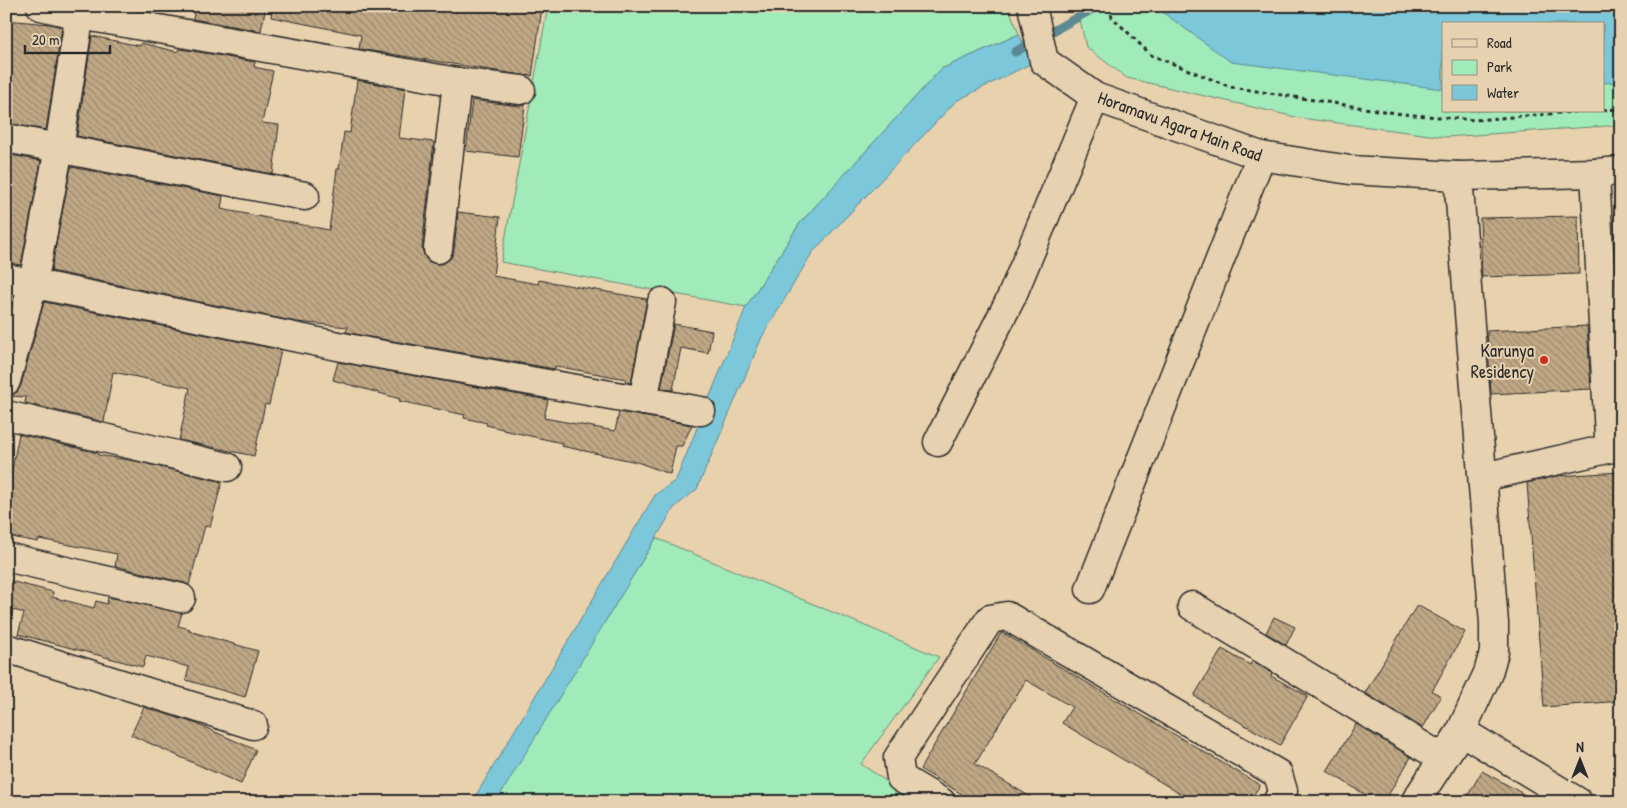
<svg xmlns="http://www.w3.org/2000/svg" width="1627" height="808" font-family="'Patrick Hand',sans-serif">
	<defs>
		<pattern id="building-back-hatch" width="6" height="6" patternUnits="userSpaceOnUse" patternTransform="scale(1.25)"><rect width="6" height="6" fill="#c0a885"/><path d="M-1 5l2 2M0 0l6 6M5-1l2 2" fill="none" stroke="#9c896d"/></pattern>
	</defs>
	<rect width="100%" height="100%" fill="#e8d1ad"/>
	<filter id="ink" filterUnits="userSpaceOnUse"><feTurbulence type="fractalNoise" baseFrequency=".02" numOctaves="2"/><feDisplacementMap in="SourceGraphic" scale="10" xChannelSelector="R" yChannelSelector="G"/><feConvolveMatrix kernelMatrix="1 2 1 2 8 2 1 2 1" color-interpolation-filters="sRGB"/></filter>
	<g filter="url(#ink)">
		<!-- green -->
		<g fill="#a1eab9" stroke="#668a72" fill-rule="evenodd">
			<polygon points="548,6 1008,6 1019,34 941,69 800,223 746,307 501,262"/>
			<path d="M1077,6H1621V125L1445,137L1300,118L1127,78L1086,47ZM1443,24H1603V111H1443Z"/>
			<polygon points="656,538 939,657 861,764 917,802 493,802"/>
		</g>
		<!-- water -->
		<g fill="#7bc7d9" stroke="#5b8993">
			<polygon points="1154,6 1621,6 1621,82 1603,83 1603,24 1443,24 1443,89 1231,62"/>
			<polygon points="1019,34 1032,63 956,101 812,253 762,337 697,489 674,508 496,802 472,802 655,495 676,480 746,307 800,223 941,69"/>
		</g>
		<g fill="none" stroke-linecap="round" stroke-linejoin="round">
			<!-- stream -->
			<polyline stroke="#5b8993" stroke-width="9" points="1015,52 1098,6"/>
		</g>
		<!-- building -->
		<g fill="url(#building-back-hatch)" stroke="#2b2b2b">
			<polygon points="195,6 266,6 261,31 193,19"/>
			<polygon points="272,6 526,6 542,8 532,76 528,75 528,76 359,49 361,35 271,17"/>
			<polygon points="6,20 49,24 62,27 46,130 6,123 12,68 6,67"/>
			<polygon points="92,36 140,46 141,43 178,52 178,49 187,50 255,62 254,67 273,71 262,123 279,125 273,174 77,136"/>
			<polygon points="357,80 405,89 399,138 434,142 422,247 424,255 428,261 436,264 444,263 451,258 454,251 458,212 500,217 493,276 538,284 539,280 647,299 631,383 625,382 626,379 555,366 555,369 370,337 346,332 348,327 297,322 51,271 71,167 223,196 221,209 329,230 337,169 339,169 344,132 350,133"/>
			<polygon points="472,100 519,106 525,105 518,157 466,151"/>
			<polygon points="6,154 41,161 21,265 6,263"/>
			<polygon points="1578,216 1579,274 1482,277 1480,218"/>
			<polygon points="6,294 14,296 6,322"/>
			<polygon points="44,302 281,350 269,405 265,404 254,456 179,440 190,388 113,372 104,422 25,403 26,397 10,396 17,392 21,385"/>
			<polygon points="674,324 712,331 708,353 681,348 673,390 661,388"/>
			<polygon points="1587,326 1591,389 1491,394 1487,331"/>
			<polygon points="338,362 548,400 544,418 615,431 619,412 692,425 682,446 676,446 670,474 637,462 561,446 562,443 503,430 503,429 486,425 487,423 464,418 465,415 399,401 400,399 333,380"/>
			<polygon points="19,434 98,453 98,455 135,461 222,482 210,527 205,526 189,585 185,583 115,566 117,554 39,539 38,542 6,536 6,500"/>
			<polygon points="1621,472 1621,701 1544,707 1527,483 1557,476"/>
			<polygon points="6,580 53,592 52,597 94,608 96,601 107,604 108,597 182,613 178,626 190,629 189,631 258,651 245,697 186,680 189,667 146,656 143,667 18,634 24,613 6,608"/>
			<polygon points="1417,605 1465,632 1432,691 1441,696 1423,728 1365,693"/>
			<polygon points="1274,617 1295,627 1286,645 1266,633"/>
			<polygon points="1001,633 1003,633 1260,785 1249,802 1194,802 1062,723 1072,707 1026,680 975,764 1039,802 975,802 920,769"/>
			<polygon points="1222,649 1250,665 1252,661 1272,673 1271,676 1308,696 1280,745 1194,696"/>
			<polygon points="144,707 197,724 256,750 241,784 131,735"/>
			<polygon points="1356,724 1411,757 1384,802 1377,802 1327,771"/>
			<polygon points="1482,771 1538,802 1464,802"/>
		</g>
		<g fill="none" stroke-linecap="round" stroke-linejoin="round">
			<defs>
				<g id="street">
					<polyline points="41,6 80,15 457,82 521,90"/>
					<polyline points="6,138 305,196"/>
					<polyline points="1595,173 1609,437"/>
					<polyline points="438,249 457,82"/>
					<polyline points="6,278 367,352 701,411"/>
					<polyline points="6,381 33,284 59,148 81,6"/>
					<polyline points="643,401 662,302"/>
					<polyline points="6,415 227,467"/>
					<polyline points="938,442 1011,298 1095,97"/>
					<polyline points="1483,477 1621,446"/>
					<polyline points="6,557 181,598"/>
					<polyline points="1090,589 1261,156"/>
					<polyline points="1192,606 1442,758"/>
					<polyline points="6,648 253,725"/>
					<polyline points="1461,731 1578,802"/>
					<polyline points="941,802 901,778 898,758 990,619 1007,616 1278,774 1283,791 1277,802"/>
					<polyline points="1415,802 1461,731 1488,673 1494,652 1494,623 1458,176"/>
				</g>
				<polyline id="secondary" points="1032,6 1044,61 1095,97 1261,156 1350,170 1458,176 1595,173 1621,171"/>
			</defs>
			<!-- street casing -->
			<use href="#street" stroke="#2b2b2b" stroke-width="31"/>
			<!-- secondary casing -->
			<use href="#secondary" stroke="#2b2b2b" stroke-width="31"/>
			<!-- path -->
			<g stroke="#2b2b2b" stroke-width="3" stroke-dasharray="4 4" stroke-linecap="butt">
				<polyline points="1109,6 1112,17 1151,55 1231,87 1402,114 1475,120 1585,111"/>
				<polyline points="1603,110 1621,109"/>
			</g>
			<!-- street -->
			<use href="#street" stroke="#e6d1b0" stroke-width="28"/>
			<!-- secondary -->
			<use href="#secondary" stroke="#e6d1b0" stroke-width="28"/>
		</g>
	</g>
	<!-- markers -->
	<circle fill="#c8321e" stroke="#e6d1b0" stroke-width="2" cx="1544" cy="360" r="5"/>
	<g text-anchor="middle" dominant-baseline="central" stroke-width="4" stroke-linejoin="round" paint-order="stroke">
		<!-- street labels -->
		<g font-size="18" fill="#2b2b2b" stroke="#e6d1b0">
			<text transform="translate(1180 126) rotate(20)">Horamavu Agara Main Road</text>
		</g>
		<!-- poi labels -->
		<g font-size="18" fill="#2b2b2b" stroke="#e6d1b0" text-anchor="end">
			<text x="1534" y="350">Karunya<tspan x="1534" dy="21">Residency</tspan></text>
		</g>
	</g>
	<!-- margin -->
	<rect width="1627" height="808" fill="none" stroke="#e6d1b0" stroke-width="25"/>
	<rect x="12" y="12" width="1602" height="783" fill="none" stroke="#2b2b2b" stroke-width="2" filter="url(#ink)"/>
	<!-- legend -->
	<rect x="1442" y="22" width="162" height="90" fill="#e6d1b0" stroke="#9b8f7b"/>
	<rect x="1452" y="39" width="25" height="8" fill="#e6d1b0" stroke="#9b8f7b"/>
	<text x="1487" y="48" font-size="15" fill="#2b2b2b">Road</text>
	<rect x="1452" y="60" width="25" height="15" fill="#a1eab9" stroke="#9b8f7b"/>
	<text x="1487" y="72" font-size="15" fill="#2b2b2b">Park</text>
	<rect x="1452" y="85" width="25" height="15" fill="#7bc7d9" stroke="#9b8f7b"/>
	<text x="1487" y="98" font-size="15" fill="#2b2b2b">Water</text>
	<!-- north arrow -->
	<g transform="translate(1580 760)" stroke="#e6d1b0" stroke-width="4" paint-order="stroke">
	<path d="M0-4L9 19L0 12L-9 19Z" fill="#2b2b2b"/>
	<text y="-8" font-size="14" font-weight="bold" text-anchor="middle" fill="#2b2b2b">N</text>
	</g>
	<!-- scale -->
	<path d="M25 45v8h85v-8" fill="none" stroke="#2b2b2b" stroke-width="2.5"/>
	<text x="32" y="45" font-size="15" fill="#2b2b2b" stroke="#e6d1b0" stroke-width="4" paint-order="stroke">20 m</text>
</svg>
